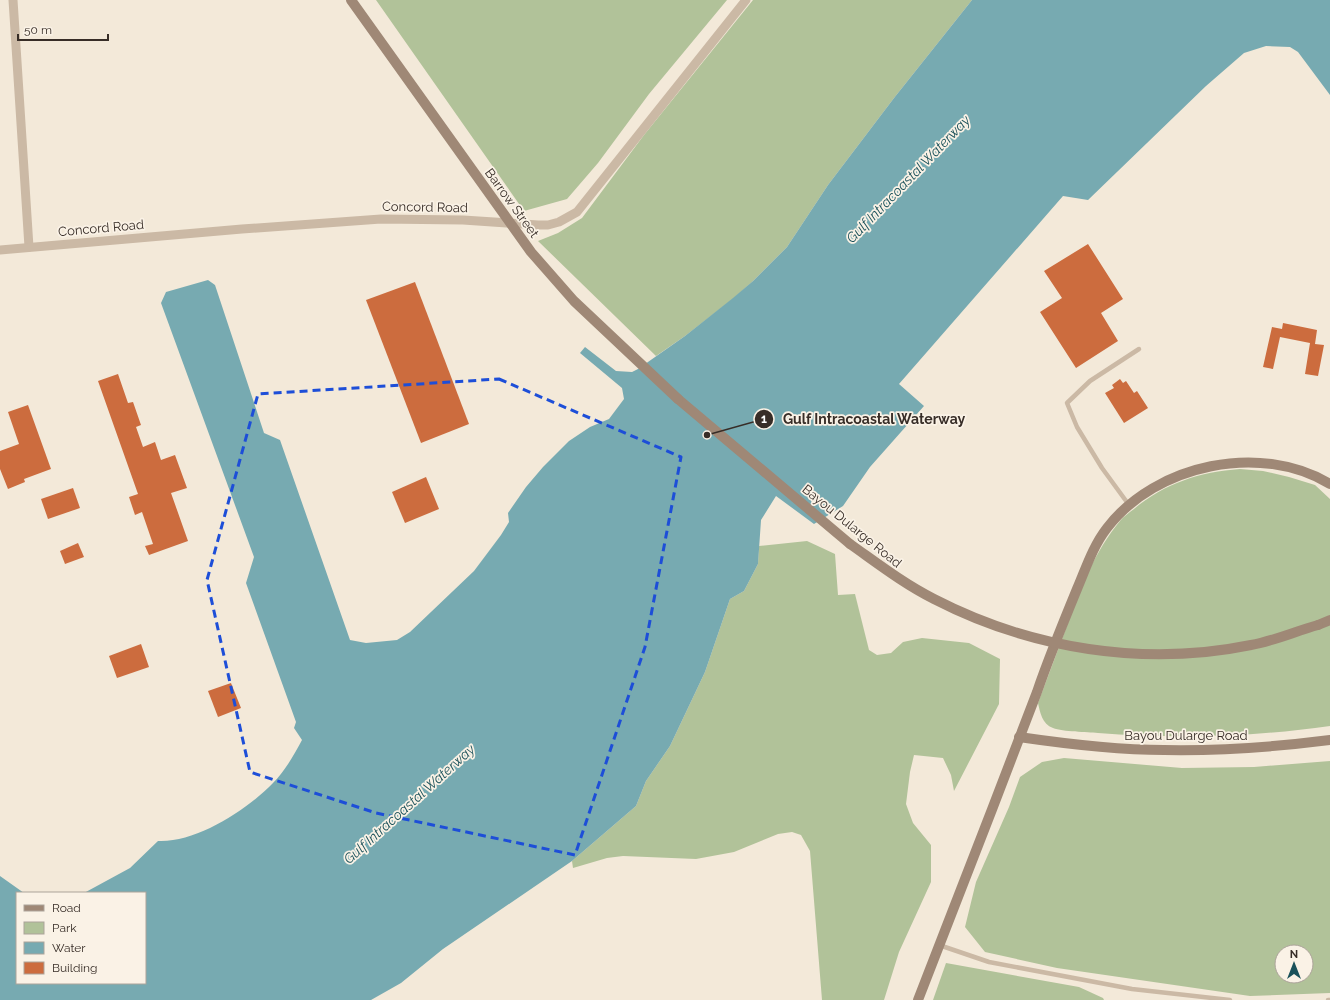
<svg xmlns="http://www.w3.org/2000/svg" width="1330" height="1000" font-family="Raleway,sans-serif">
	<rect width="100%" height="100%" fill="#f3e9d9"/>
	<!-- green -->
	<g fill="#b1c299" fill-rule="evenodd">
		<polygon points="376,0 727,0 649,94 598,163 567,199 524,211"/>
		<polygon points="753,0 972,0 894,98 828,185 787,247 753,281 734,298 685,336 656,356 538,241 558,233 582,218 644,135"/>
		<path d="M1240,469L1263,471L1289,477L1315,485L1330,499V726C1254,737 1175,739 1098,733C1087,732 1063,732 1053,728C1042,724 1040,712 1038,703C1048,676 1058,650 1068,623C1081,587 1095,551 1120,521C1124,516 1129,513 1134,509C1165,483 1200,472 1240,469Z"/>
		<polygon points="807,541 835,554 838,595 855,594 869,650 877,655 891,653 903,642 922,638 969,643 1000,659 999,704 954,791 951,775 943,758 914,755 910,772 906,804 913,823 931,845 931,882 899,952 884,1000 822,1000 810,851 801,835 792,832 778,834 734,852 696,859 623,856 607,858 573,868 572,861 636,806 646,781 670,746 705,672 730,599 744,591 758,564 759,546"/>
		<path d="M1064,758L1182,768L1254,767L1330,761V993L1250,996L1057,968L985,952L965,927L976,882L1009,807L1020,777L1042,762ZM1282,952H1306V976H1282Z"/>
		<polygon points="946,963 1079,987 1103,998 1104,1000 933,1000"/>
	</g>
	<!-- water -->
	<path fill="#77aab1" d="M972,0H1330V95L1298,52L1290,47L1266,46L1244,53L1206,86L1088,200L1063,196L899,384L924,406L870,467L843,506L814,524L776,496L761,520L758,564L744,591L730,599L705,672L670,746L646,781L636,806L572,861L443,949L401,983L371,1000H0V876L24,893H17V983H145V893H84L130,868L158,841C196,843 247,810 273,783C285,771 294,755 302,740L294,728L296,722L246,583L254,557L161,303L166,292L208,280L215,285L264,433L280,440L350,640L366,643L397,640L410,632L474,571L501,535L509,522L508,513L526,487L543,467L569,441L590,427L609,419L624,399L622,388L580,353L585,347L616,371L632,372L638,369L685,336L733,298L753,281L787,247L828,185L894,98Z"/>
	<!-- building -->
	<g fill="#cc6c3e">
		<polygon points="1088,244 1123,299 1101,313 1118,341 1076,368 1040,312 1062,298 1044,271"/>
		<polygon points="415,282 469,424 421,443 366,300"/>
		<polygon points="1283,323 1317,330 1315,344 1324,345 1318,376 1305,374 1310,343 1280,337 1273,369 1263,367 1272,327 1282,329"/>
		<polygon points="118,374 128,403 133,402 141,425 136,427 143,447 155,442 161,460 175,455 187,488 171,493 188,541 149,555 145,546 153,544 142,512 135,515 129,497 138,494 98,381"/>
		<polygon points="1120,379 1123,383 1126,381 1134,393 1137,391 1148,408 1124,423 1105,393 1114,388 1112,385"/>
		<polygon points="28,405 51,469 24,479 25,482 8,489 0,469 0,451 19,444 8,412"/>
		<polygon points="426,477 439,509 405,523 392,492"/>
		<polygon points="73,488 80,508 48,519 41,499"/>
		<polygon points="78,543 84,557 65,564 60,551"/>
		<polygon points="141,644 149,667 117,678 109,656"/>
		<polygon points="231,683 241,708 218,717 208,691"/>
	</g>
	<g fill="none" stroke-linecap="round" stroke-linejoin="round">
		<!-- service -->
		<g stroke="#cbb9a5" stroke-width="4.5">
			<polyline points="1129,505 1102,468 1077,427 1067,403 1090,381 1139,349"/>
			<polyline points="939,945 989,962 1132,989 1230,1000"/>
			<polyline points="1328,1000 1330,1000"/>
		</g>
		<!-- minor -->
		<g stroke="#cbb9a5" stroke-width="9">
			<polyline points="13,0 29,247"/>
			<polyline points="0,250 242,229 381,219 463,220 538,225 548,225 559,222 577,212 746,0"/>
		</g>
		<!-- secondary -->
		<g stroke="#9f8876" stroke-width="10">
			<polyline points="678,399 850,544"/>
			<polyline points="1318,625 1330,620"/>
			<path d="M1019,737C1067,744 1115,750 1164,750C1219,751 1275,747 1330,740"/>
			<path d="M918,1000C958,897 998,795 1037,692C1049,657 1063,623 1077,589C1086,568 1093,546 1107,528C1156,464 1261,442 1330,484"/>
		</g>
		<!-- secondary-bridge -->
		<g stroke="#9f8876" stroke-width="10">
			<polyline points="351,0 531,252 574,301 678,399"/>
			<path d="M850,544C877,563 904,584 934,599C1031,649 1144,667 1251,645C1274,641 1296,631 1318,625"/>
		</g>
	</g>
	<!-- marked area -->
	<path fill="none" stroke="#1d4ed8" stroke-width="3" stroke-dasharray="8 5" stroke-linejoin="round" d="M499,379L681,457L645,647L575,855L376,813L250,772L207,580L258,394Z"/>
	<g text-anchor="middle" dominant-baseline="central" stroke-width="3.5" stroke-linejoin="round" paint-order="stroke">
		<!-- street labels -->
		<g font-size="13" fill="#372d27" stroke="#faf2e6">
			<text transform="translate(512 203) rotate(54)">Barrow Street</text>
			<text transform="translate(425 207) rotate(1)">Concord Road</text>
			<text transform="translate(101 228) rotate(-5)">Concord Road</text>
			<text transform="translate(852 526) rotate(39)">Bayou Dularge Road</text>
			<text x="1186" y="735">Bayou Dularge Road</text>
		</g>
		<!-- water labels -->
		<g font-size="14" font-style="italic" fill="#1a515a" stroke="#faf2e6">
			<text transform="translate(908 179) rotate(-46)">Gulf Intracoastal Waterway</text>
			<text transform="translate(409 804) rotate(-42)">Gulf Intracoastal Waterway</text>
		</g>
	</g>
	<!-- callouts -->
	<path fill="none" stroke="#372d27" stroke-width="1.5" d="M707 435L764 419"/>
	<g fill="#372d27" stroke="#faf2e6" stroke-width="1.5">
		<circle cx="707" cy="435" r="4"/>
		<circle cx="764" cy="419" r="10"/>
	</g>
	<g font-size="12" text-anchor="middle" font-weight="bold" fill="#fff">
		<text x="764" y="423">1</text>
	</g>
	<g font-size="14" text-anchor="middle" font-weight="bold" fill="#372d27" stroke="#faf2e6" stroke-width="3.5" stroke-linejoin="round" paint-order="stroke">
		<text x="874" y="424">Gulf Intracoastal Waterway</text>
	</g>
	<!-- legend -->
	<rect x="16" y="892" width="130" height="92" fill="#faf2e6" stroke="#aca39a"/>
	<rect x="24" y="905" width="20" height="6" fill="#9f8876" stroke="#aca39a"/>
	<text x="52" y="912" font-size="12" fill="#372d27">Road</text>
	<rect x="24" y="922" width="20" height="12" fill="#b1c299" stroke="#aca39a"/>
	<text x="52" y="932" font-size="12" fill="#372d27">Park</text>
	<rect x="24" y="942" width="20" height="12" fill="#77aab1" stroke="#aca39a"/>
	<text x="52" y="952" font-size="12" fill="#372d27">Water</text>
	<rect x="24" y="962" width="20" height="12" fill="#cc6c3e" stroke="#aca39a"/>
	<text x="52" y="972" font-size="12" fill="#372d27">Building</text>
	<!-- north arrow -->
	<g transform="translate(1294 964)"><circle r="19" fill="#faf2e6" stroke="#aca39a"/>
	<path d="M0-3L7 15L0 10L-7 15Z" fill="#1a515a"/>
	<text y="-6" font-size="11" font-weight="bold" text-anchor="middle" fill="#372d27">N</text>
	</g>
	<!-- scale -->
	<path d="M18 34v6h90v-6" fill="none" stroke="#372d27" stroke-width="2"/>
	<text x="24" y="34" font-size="12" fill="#372d27" stroke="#faf2e6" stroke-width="3" paint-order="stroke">50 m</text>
</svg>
